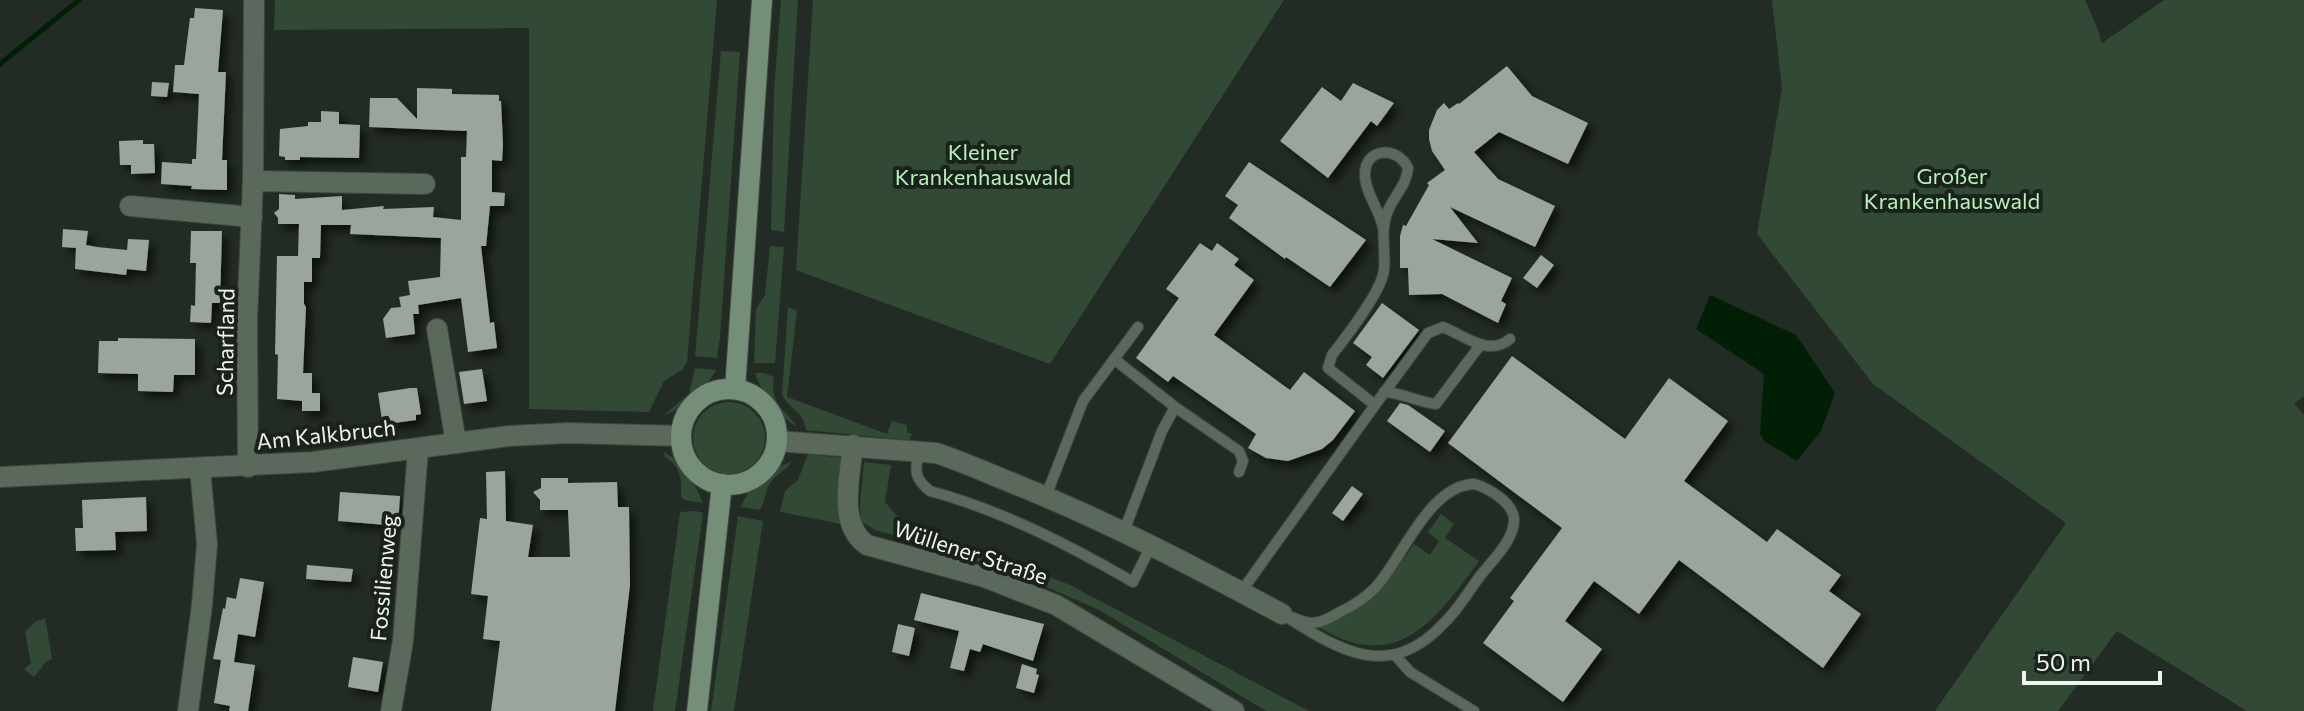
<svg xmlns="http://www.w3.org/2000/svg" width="2304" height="711" font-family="Commissioner,sans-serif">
	<defs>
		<filter id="shadow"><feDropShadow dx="6" dy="6" stdDeviation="4" flood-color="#0009"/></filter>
	</defs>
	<rect width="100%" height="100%" fill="#232c24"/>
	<!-- green -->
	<g fill="#324935">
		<polygon points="275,0 717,0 687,362 683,369 664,381 649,412 529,409 529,28 274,30"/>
		<polygon points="781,0 798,0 784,232 771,230 774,92"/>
		<polygon points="813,0 1284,0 1050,364 796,270"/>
		<polygon points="1772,0 2085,0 2096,25 2102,43 2164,0 2304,0 2304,396 2294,404 2304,414 2304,711 2247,711 2117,631 2058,711 1935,711 2066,523 1873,384 1757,234 1782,89"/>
		<polygon points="721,51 740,52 720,337 717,358 695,356"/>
		<polygon points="770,246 784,247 775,363 754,363 756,309 765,295"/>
		<path d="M788,307L797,311L787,397L887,434L892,421L907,425V432L912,434L909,440L806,430C803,409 789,411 782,394Z"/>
		<path d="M695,368L716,370C706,388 684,409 664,415L689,394Z"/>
		<path d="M755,373H764L774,377C770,407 784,406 797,427C776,415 763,395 755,373Z"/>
		<circle cx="729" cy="438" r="36"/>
		<path d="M664,452C685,463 694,482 703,503L685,500L681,497C682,480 681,466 665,457Z"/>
		<polygon points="808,454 843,458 839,504 841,524 780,512 785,491 798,480"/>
		<path d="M792,461C786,471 774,475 769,485C764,494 766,502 759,510L741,507C748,486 772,469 792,461Z"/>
		<path d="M864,462L891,465L885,502L895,514L915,525L1070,585L1309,711H1266L1099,610C1026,576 952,551 875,530L861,521L860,504Z"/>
		<polygon points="696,511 703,513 675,711 653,711 680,512"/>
		<path d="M1441,514L1454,524L1445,538L1479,561C1435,621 1396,676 1317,626C1368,612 1385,585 1414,544L1430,555L1439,541L1428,532Z"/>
		<polygon points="738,516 763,521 734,711 711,711"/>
		<polygon points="45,618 52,659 45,663 34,677 24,669 31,663 25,632 35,622"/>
	</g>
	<!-- water -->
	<polygon fill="#001f04" points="1710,295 1796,335 1835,393 1821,431 1797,461 1764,441 1760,434 1764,374 1696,329"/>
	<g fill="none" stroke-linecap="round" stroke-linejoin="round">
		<!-- stream -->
		<polyline stroke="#001f04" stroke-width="5" points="0,64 79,0"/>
	</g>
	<!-- building -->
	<g fill="#9aa59b" filter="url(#shadow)">
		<polygon points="195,8 223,10 218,72 226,72 222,160 227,160 227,190 191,189 192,186 161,184 162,162 192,164 192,159 196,159 199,94 173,92 175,65 184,65 190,18 194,18"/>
		<polygon points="1507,66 1532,96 1588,123 1568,164 1499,132 1474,152 1498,179 1555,206 1535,247 1450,207 1478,243 1432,239 1512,278 1501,301 1506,304 1498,323 1442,294 1409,295 1408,268 1400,268 1400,236 1403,225 1406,226 1429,185 1427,183 1445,170 1432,151 1429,139 1429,130 1437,110 1444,103 1449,109 1458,103 1459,104"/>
		<polygon points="152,82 169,83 167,97 151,96"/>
		<polygon points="1353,83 1394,103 1377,126 1371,121 1328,178 1280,141 1322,87 1341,101"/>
		<polygon points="417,88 452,89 452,94 499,95 499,101 501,101 503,145 502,161 492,160 492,192 505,193 504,206 490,206 486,246 481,246 490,323 494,322 497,348 468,352 461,298 418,305 419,314 413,314 415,334 386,338 383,319 391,308 401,307 399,297 410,295 408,281 440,277 441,238 350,234 351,225 321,225 320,258 312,258 312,282 304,282 304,304 306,307 303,373 312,373 312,393 320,393 320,411 302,411 302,401 277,399 278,355 275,354 277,256 298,256 299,224 278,224 278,218 274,213 279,209 279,194 295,195 295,199 342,196 342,210 384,206 383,209 434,207 433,217 461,220 461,157 466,157 467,131 369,127 370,98 397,98 417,119"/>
		<polygon points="321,111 339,112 339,124 360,125 359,158 300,157 300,160 285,160 285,157 279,156 280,129 308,126 308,122 321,122"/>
		<polygon points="143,140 143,144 154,144 155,173 131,174 131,165 120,165 119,141"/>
		<polygon points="1249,162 1366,240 1330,287 1286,257 1285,259 1229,218 1238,205 1225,196"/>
		<polygon points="63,229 88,231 86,245 97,247 127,250 128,239 149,240 146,271 127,269 126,275 75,269 76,248 62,247"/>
		<polygon points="191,231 222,231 220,303 212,303 211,323 190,322 191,305 195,306 196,263 190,263"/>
		<polygon points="1200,243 1212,251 1217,243 1239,259 1234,265 1254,280 1214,335 1290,390 1304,372 1355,411 1333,440 1322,449 1288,461 1266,458 1248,448 1256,434 1173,376 1168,382 1136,358 1179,298 1166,289"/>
		<polygon points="1541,255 1554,265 1537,288 1523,278"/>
		<polygon points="1382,303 1419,330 1383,378 1366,365 1372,357 1353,343"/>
		<polygon points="118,338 195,339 195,375 174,375 173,392 138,391 138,374 98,373 99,341 118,341"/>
		<polygon points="1512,356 1625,439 1669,378 1728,421 1684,481 1767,542 1777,529 1841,575 1829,591 1861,614 1823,668 1679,560 1639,614 1594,581 1565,621 1602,649 1563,702 1483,643 1514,601 1510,598 1562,528 1448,443"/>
		<polygon points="482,369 487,401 464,404 459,372"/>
		<polygon points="410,388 417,388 421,414 416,415 416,420 387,424 386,419 382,420 378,393"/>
		<polygon points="1400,403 1408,405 1445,431 1430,452 1387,421"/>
		<polygon points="505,471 506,521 533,525 528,557 570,557 568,510 540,510 540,500 533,492 541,488 541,478 568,478 568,483 617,482 618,507 629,507 630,585 615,711 491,711 500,641 483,639 488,596 471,594 480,518 487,519 486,472"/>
		<polygon points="1352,486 1363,494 1343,521 1332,513"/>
		<polygon points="340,492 400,496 398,526 338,521"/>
		<polygon points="146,497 147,531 115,532 116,550 76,551 75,528 83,528 82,500"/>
		<polygon points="307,565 353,569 351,582 306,579"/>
		<polygon points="240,578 264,582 255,637 238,634 234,662 255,665 248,711 229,711 230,706 214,703 221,660 213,659 223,608 225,609 227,597 236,599"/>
		<polygon points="921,593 1044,624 1033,661 983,644 980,652 970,649 964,671 950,668 959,631 914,620"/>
		<polygon points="898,624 915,628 909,656 892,652"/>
		<polygon points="353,657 383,662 378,692 348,687"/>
		<polygon points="1022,664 1037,669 1036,674 1039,675 1034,693 1016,688"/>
	</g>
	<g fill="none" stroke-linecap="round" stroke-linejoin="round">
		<defs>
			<g id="service">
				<polyline points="1114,359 1175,407 1239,451 1243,461 1239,472"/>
				<path d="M1384,392C1403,393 1418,402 1436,404L1481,344"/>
				<path d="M1375,405L1428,333L1443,327C1465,336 1489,357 1510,339"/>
				<path d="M919,453C914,471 915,479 930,491C1001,510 1069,545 1133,582L1152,544"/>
				<path d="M1474,484C1488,488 1513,502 1514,519C1515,539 1492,561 1480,576C1469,591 1459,608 1446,621C1390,683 1340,651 1282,614C1290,616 1298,620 1306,622C1319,625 1329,618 1340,612C1353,606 1365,598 1375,588C1402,559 1429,485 1474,484Z"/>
				<polyline points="1046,496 1083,401 1138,327"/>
				<polyline points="1124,531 1162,431 1175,407"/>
				<path d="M1241,592L1375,405L1328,368L1332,355C1346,337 1382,291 1384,270C1386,250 1380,232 1387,213C1393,197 1407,185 1408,168C1397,145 1365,148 1365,174C1364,191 1380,210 1383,228"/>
				<polyline points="1395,655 1410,672 1474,711"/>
			</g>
			<g id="minor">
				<polyline points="253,181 425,184"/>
				<polyline points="130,206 252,217"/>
				<polyline points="437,329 456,443"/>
				<path d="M777,441L936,453C961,461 985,472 1010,482C1105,520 1193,566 1282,614"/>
				<path d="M853,445C850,477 837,524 867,545L984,577L1056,605L1234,711"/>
				<polyline points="248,467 247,320 253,181 254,0"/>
				<polyline points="0,477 313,462 509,436 568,433 681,436"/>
				<polyline points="188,711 202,605 207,544 200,469"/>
				<polyline points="391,711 403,641 418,449"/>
			</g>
			<g id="secondary">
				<polyline points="735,389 762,0"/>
				<circle cx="729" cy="437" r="48"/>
				<polyline points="697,711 722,484"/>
			</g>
		</defs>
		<!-- service casing -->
		<use href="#service" stroke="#404841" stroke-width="12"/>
		<!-- minor casing -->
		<use href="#minor" stroke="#404841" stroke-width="22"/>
		<!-- secondary casing -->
		<use href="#secondary" stroke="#404841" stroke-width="22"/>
		<!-- service -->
		<use href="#service" stroke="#5a695b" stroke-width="10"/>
		<!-- minor -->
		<use href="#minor" stroke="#5a695b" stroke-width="20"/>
		<!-- secondary -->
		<use href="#secondary" stroke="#748e77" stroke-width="20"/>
	</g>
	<g text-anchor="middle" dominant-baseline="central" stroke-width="8" stroke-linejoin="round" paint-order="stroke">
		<!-- park labels -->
		<g font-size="22" fill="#b5f2bc" stroke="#1a221b">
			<text x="983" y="151">Kleiner<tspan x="983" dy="25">Krankenhauswald</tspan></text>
			<text x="1952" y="175">Großer<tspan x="1952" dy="25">Krankenhauswald</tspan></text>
		</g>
		<!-- street labels -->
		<g font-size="22" fill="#eff5f0" stroke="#1a221b">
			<text transform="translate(225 342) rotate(-89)">Scharfland</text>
			<text transform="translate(326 434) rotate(-6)">Am Kalkbruch</text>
			<text transform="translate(971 552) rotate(18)">Wüllener Straße</text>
			<text transform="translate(383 578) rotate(-85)">Fossilienweg</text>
		</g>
	</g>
	<!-- scale -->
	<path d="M2024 671v12h136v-12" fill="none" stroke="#eff5f0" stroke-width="4"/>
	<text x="2036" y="671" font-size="24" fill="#eff5f0" stroke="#1a221b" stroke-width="6" paint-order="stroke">50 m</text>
</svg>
